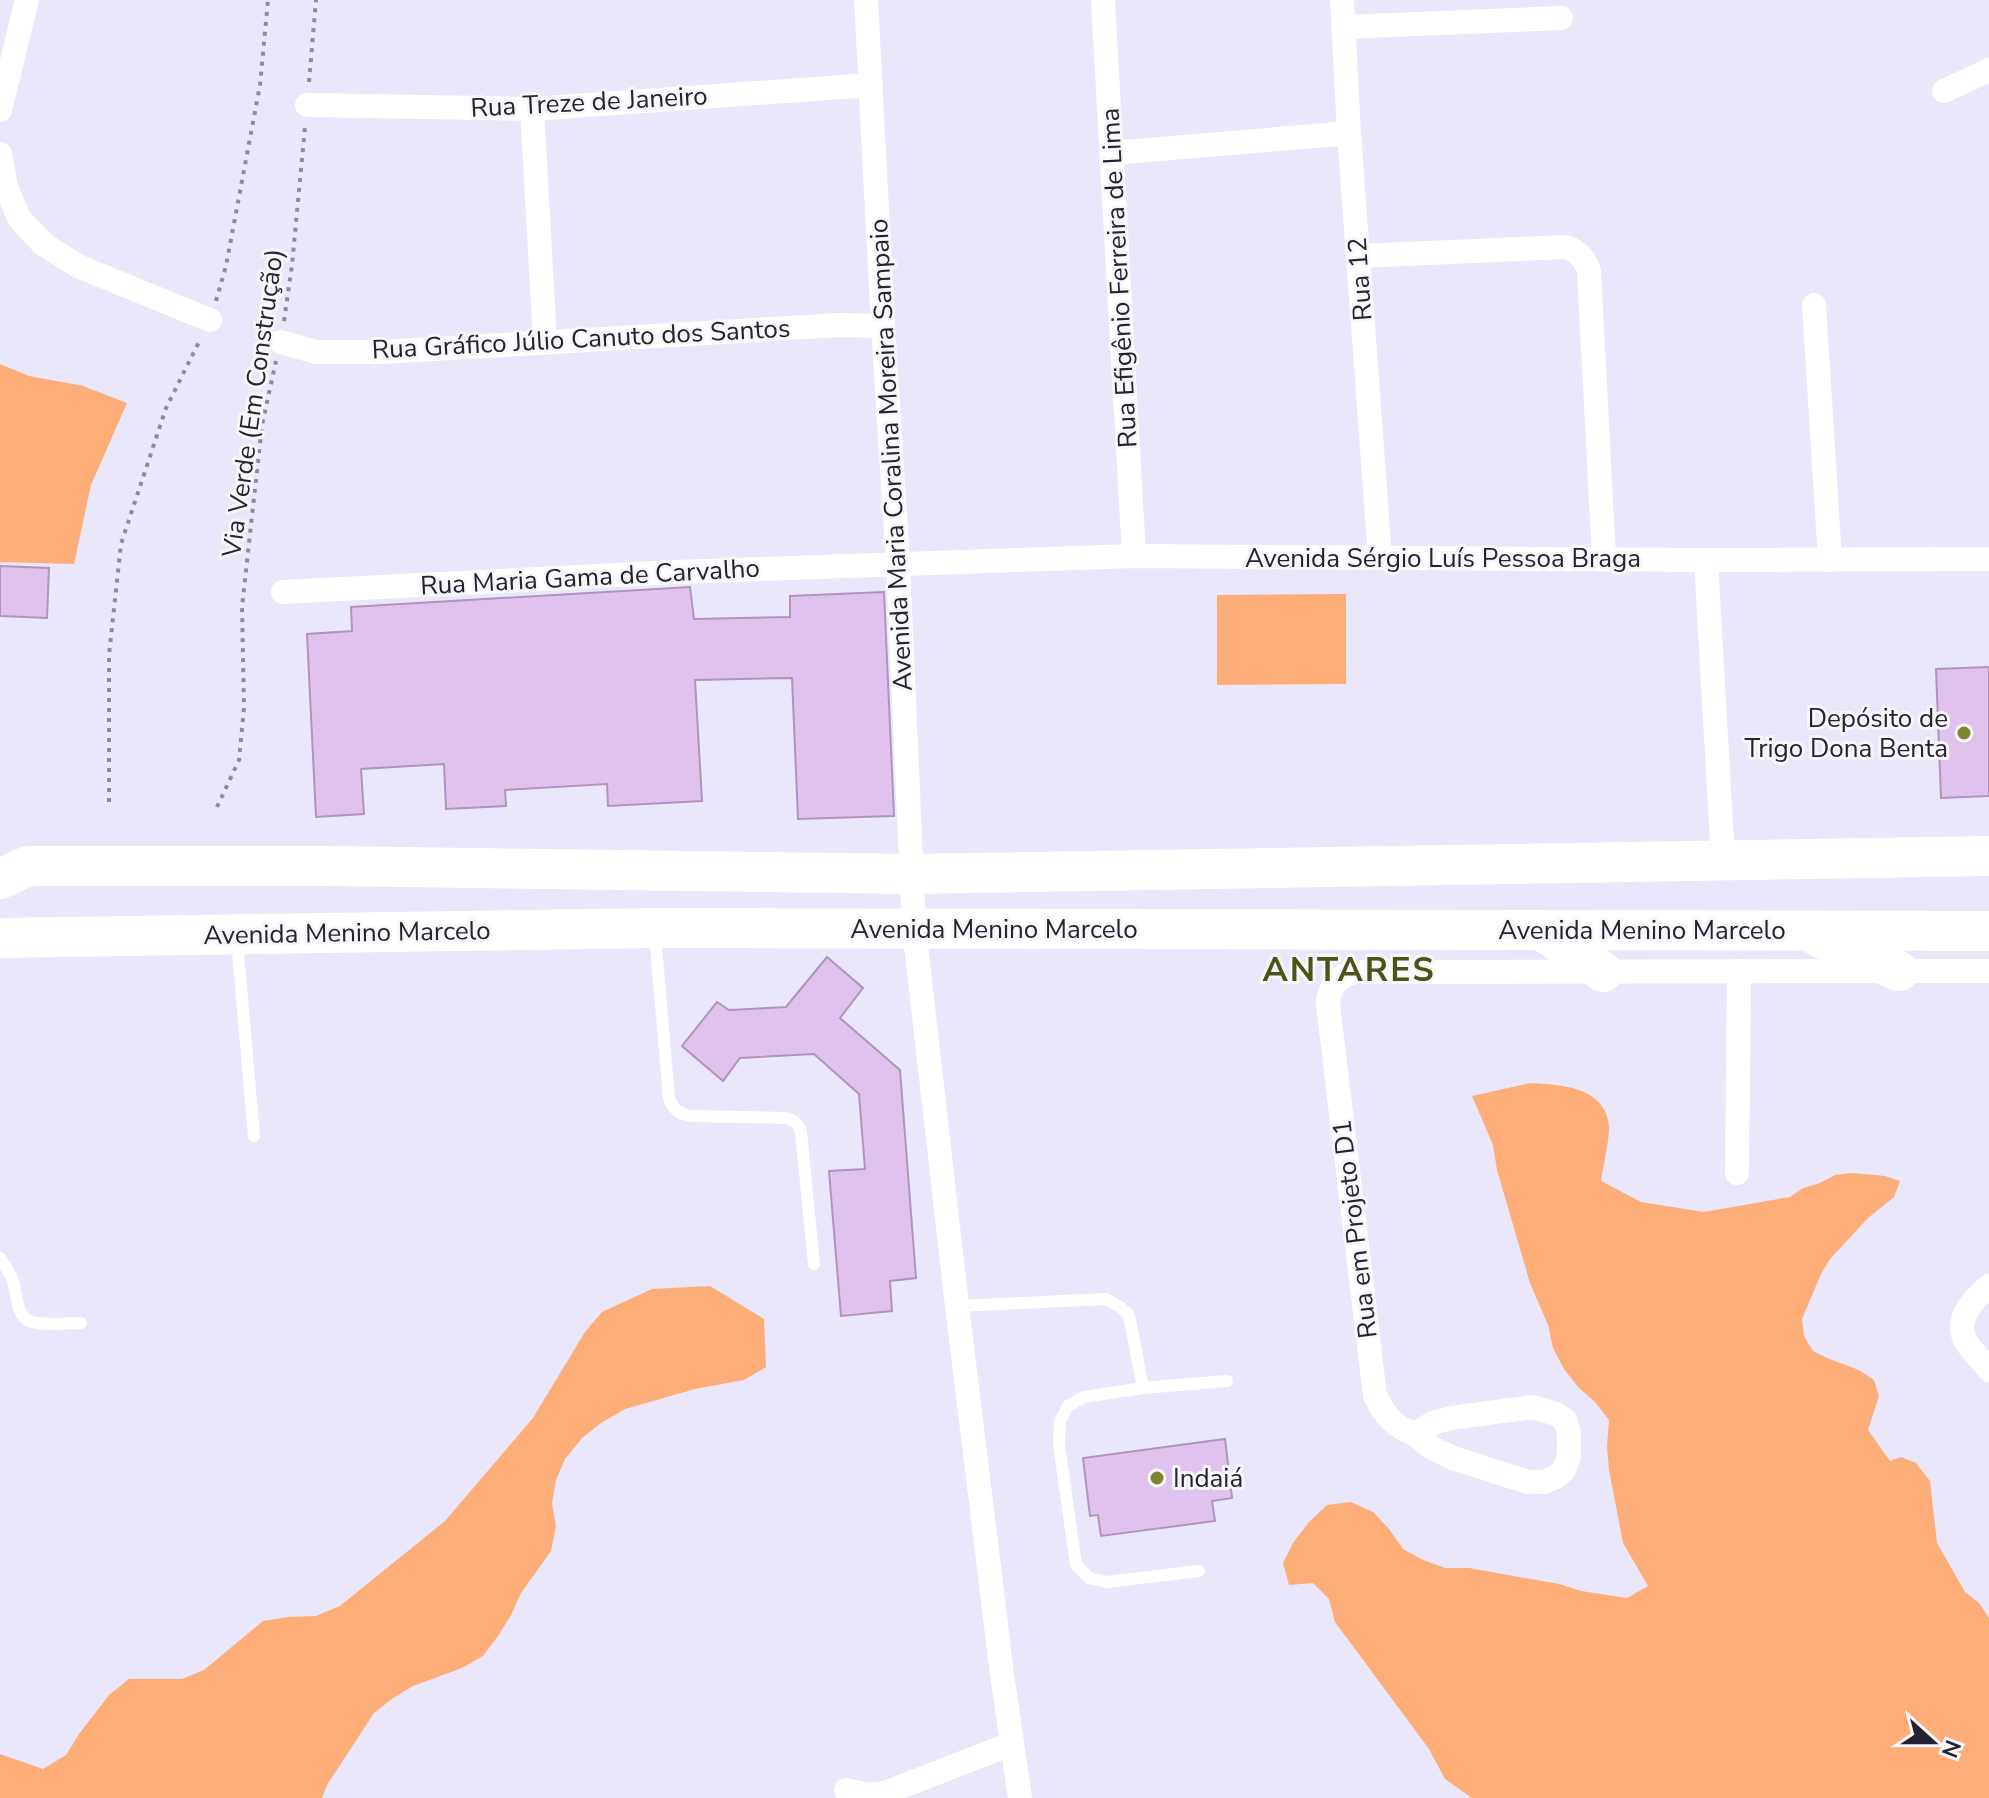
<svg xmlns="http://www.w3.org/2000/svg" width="1989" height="1798" font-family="'Nunito Sans',sans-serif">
	<rect width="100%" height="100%" fill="#eae7fa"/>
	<!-- green -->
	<g fill="#fdad77">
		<polygon points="0,364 29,376 83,386 127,403 91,485 74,564 0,562"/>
		<polygon points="1346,594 1346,684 1217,685 1217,595"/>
		<path d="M1530,1083C1561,1085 1604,1086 1609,1125C1610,1137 1603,1168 1601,1181L1641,1202L1704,1212L1790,1197L1803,1188L1820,1183L1835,1175L1852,1173L1885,1176L1900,1181L1894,1197L1868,1218L1830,1259L1821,1274L1802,1319L1804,1336L1813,1351L1827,1358L1859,1370L1874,1380L1879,1396L1868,1430L1890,1461L1901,1457L1916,1463L1930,1481L1937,1543L1965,1592L1979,1603L1989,1618V1798H1472L1445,1779L1429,1749L1335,1622L1329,1599L1313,1583L1289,1585L1283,1563L1293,1543L1309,1522L1327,1505L1351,1502L1373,1512L1389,1529L1403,1549L1423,1560L1445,1568H1469L1559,1584L1581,1591L1627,1598L1648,1586L1623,1543L1609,1470L1607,1446L1609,1420L1595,1402L1578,1387L1564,1369L1553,1348L1548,1325L1530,1283L1497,1170L1493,1145L1472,1096Z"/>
		<polygon points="710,1286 764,1319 766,1367 744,1380 695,1389 625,1409 601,1423 582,1438 565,1459 556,1480 552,1503 556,1526 551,1551 521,1593 511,1615 498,1636 483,1656 462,1668 413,1686 393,1698 374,1713 327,1785 322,1798 0,1798 0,1754 43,1769 66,1755 79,1734 109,1695 129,1679 182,1679 204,1670 263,1621 289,1617 316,1616 340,1606 445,1521 533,1418 585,1332 602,1312 652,1289"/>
	</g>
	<!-- building -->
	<g fill="#dfc3ed" stroke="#af94bd" stroke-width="2">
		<polygon points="0,566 49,568 47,618 0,616"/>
		<polygon points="690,587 694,619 790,617 790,596 884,592 894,816 798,819 792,678 695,680 702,801 608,806 607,784 505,790 506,806 446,809 444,764 361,769 364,814 316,817 307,634 352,631 351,607"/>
		<polygon points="1989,667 1989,796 1941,798 1936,669"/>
		<polygon points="827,957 863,988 840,1018 900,1070 916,1278 890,1281 892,1311 841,1316 829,1171 865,1169 859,1094 814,1054 740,1058 723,1081 682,1046 717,1002 729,1010 786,1007"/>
		<polygon points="1225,1439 1232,1498 1212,1501 1215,1521 1101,1536 1098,1515 1090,1516 1083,1458"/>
	</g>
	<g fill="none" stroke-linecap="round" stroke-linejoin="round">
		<!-- path -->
		<g stroke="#8d8a9c" stroke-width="4" stroke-dasharray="4 6" stroke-linecap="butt">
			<polyline points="309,82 316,0"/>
			<polyline points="216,301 226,266 260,85 268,0"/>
			<polyline points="284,321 292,265 305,127"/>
			<polyline points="109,802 109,655 121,544 166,408 201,338"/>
			<polyline points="217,807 239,760 244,708 242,607 262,425 276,361"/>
		</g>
		<!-- lane -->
		<g stroke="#fff" stroke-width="12">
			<path d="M655,935L669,1098C673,1109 678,1113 690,1116L787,1118C796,1121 798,1124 801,1132L814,1264"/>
			<polyline points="237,941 254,1136"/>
			<path d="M0,1258C5,1265 9,1272 13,1281C17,1293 16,1315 29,1321C41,1326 68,1323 81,1323"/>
			<polyline points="957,1306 1106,1299 1120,1307 1129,1315 1143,1388 1084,1397 1068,1406 1060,1421 1059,1445 1076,1565 1089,1578 1107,1582 1199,1571"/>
			<polyline points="1143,1388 1227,1381"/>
		</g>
		<!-- street -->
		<g stroke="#fff" stroke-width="24">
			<polyline points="866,0 883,326 898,563 914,928 957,1306 1002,1674 1020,1798"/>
			<polyline points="1103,0 1134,556"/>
			<polyline points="1342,0 1349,133 1380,558"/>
			<polyline points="1343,27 1561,18"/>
			<polyline points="1944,91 1989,70"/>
			<polyline points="307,105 532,109 871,85"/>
			<polyline points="532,109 545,341"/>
			<polyline points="0,110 27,0"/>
			<polyline points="1112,153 1349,133"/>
			<polyline points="0,154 6,187 19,218 43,244 80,267 210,320"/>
			<path d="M1359,256L1566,247C1579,252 1584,258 1589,271L1604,558"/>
			<polyline points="1814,305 1830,560"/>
			<polyline points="281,342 316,352 384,352 839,325 883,326"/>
			<polyline points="1706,560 1723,860"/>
			<polyline points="283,592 675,572 1134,556 1706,560 1989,559"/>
			<polyline points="1737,1173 1739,971"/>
			<path d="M1989,1286C1973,1299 1955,1318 1965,1340C1970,1350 1982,1360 1989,1370"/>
			<polygon points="1533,1407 1556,1414 1565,1420 1569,1433 1569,1457 1564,1470 1556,1477 1544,1482 1528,1482 1453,1458 1430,1447 1415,1434 1433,1423 1451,1418"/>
			<path d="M1415,1434C1394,1427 1384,1415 1375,1395L1328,1005C1328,988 1338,976 1355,972L1989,971"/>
			<polyline points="846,1790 868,1795 885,1793 1011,1744"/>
		</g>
		<!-- primary -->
		<g stroke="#fff" stroke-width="40">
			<polyline points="0,879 28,866 329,866 913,874 1989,856"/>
			<polyline points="1541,930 1603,972"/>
			<polyline points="1819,937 1899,971"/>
			<polyline points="0,938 655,928 1989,931"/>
		</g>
	</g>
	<!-- markers -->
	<g fill="#7f8632" stroke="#f7f7f7" stroke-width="3">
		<circle cx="1964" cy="733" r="8"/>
		<circle cx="1157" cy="1478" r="8"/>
	</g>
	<g text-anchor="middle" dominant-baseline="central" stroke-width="6" stroke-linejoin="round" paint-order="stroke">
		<!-- street labels -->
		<g font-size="26" fill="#262233" stroke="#f7f7f7">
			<text transform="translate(589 102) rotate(-3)">Rua Treze de Janeiro</text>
			<text transform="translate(1119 278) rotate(-93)">Rua Efigênio Ferreira de Lima</text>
			<text transform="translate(1360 279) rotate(-94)">Rua 12</text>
			<text transform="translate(581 339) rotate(-3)">Rua Gráfico Júlio Canuto dos Santos</text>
			<text transform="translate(253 403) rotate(-82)">Via Verde (Em Construção)</text>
			<text transform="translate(891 455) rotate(-93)">Avenida Maria Coralina Moreira Sampaio</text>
			<text x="1443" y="558">Avenida Sérgio Luís Pessoa Braga</text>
			<text transform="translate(590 577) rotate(-3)">Rua Maria Gama de Carvalho</text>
			<text x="994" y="929">Avenida Menino Marcelo</text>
			<text x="1642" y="930">Avenida Menino Marcelo</text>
			<text transform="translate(347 933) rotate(-1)">Avenida Menino Marcelo</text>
			<text transform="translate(1355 1229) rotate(-97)">Rua em Projeto D1</text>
		</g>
		<!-- poi labels -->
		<g font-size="26" fill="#262233" stroke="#f7f7f7" text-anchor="end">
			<text x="1948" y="718">Depósito de<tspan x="1948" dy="30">Trigo Dona Benta</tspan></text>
			<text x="1173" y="1478" text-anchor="start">Indaiá</text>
		</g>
		<!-- district labels -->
		<g font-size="34" font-weight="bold" letter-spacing="2" fill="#4d5218" stroke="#f7f7f7">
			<text x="1349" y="970">ANTARES</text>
		</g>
	</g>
	<!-- north arrow -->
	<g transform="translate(1933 1742) rotate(111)" stroke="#f7f7f7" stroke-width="6" paint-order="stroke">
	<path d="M0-6L14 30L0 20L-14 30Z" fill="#262233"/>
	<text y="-12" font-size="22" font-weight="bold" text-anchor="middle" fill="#262233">N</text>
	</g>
</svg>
